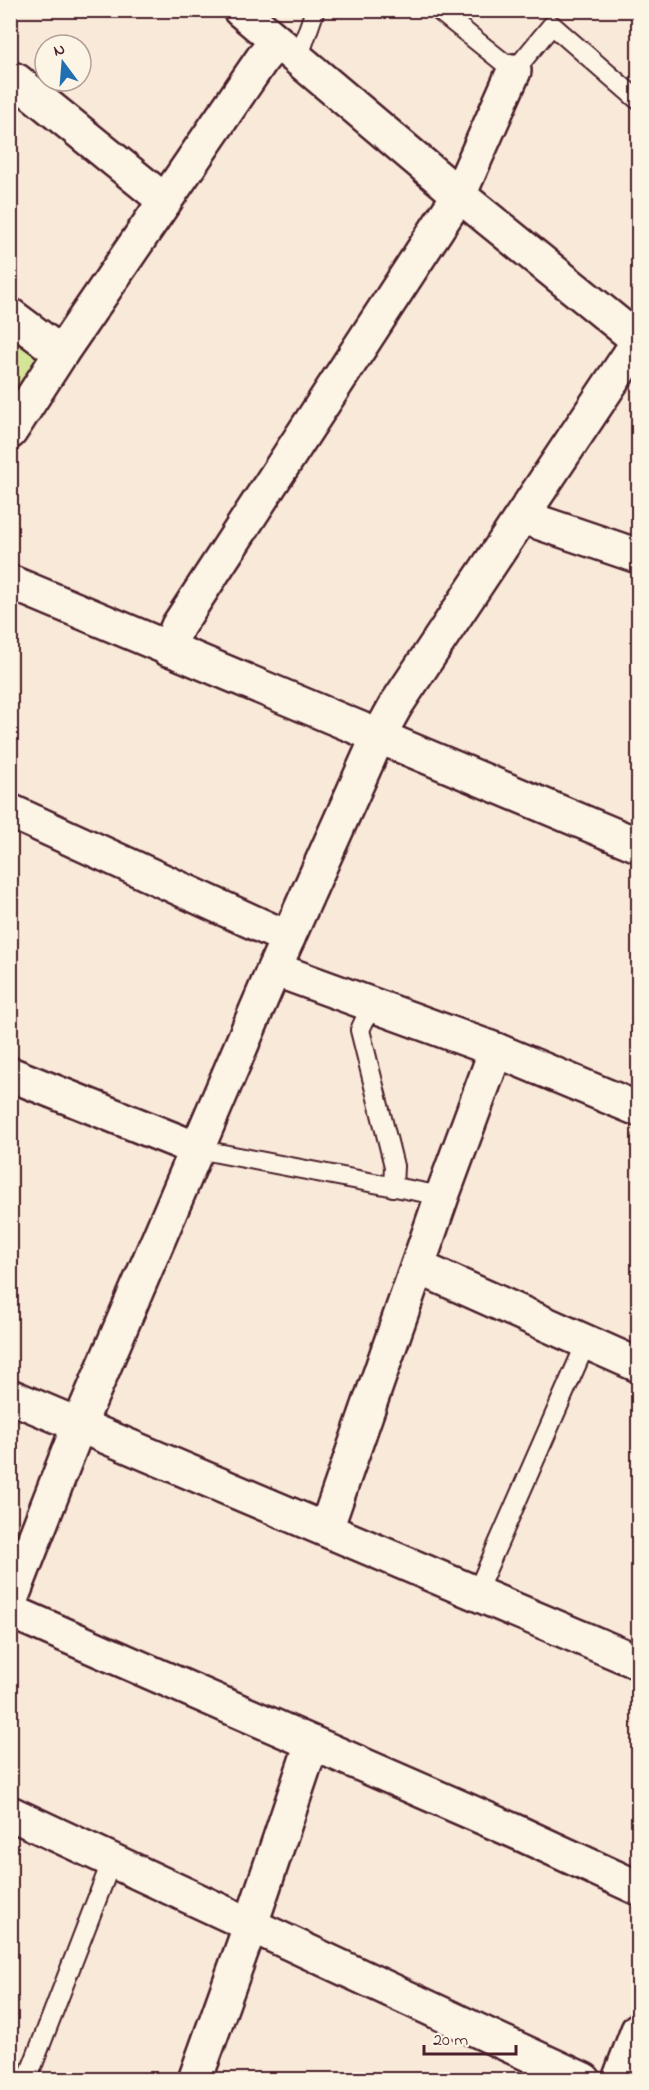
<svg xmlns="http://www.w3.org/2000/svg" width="649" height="2090" font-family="'Indie Flower',sans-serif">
	<rect width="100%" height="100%" fill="#f9e9d8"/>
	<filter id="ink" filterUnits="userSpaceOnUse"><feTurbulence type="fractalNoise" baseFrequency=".0167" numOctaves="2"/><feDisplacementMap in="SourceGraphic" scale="12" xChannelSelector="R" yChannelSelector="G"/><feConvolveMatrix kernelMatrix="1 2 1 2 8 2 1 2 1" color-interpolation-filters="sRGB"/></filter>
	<g filter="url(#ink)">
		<!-- green -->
		<polygon fill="#d4e598" stroke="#8f8262" stroke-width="1.5" points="11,331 43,357 11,403"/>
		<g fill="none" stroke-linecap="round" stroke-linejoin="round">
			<defs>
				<g id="lane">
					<polyline points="438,10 514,71 552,25 638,100"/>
					<polyline points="298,59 315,10"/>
					<polyline points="372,1004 360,1030 394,1166 393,1187"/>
					<polyline points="197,1149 442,1196"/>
					<polyline points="476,1594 586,1343"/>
					<polyline points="27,2080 112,1860"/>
				</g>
				<g id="street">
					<polyline points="240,10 459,195 638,340"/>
					<polyline points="10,78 17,81 165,201"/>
					<polyline points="10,315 61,353"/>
					<polyline points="10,432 61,353 262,59 276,42"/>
					<polyline points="523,517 638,556"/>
					<polyline points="10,582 638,845"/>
					<polyline points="168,649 178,626 459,195 514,71"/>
					<polyline points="10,811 288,938"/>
					<polyline points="274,969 496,1050 638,1109"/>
					<polyline points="10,1074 197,1149"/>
					<polyline points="418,1267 638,1365"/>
					<polyline points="326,1529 442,1196 496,1050"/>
					<polyline points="10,1602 79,1425 274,969 378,737 396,705 638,342"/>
					<polyline points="10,1611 521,1834 638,1888"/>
					<polyline points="10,1813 584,2080"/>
					<polyline points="195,2080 251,1924 312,1743"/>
					<polyline points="619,2080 638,2030"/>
				</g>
				<polyline id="secondary" points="10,1396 638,1662"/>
			</defs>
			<!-- lane casing -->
			<use href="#lane" stroke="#4a1f2b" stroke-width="22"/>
			<!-- street casing -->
			<use href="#street" stroke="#4a1f2b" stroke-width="38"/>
			<!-- secondary casing -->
			<use href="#secondary" stroke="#4a1f2b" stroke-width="38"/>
			<!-- lane -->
			<use href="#lane" stroke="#fcf5e5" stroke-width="18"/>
			<!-- street -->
			<use href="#street" stroke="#fcf5e5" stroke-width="33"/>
			<!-- secondary -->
			<use href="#secondary" stroke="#fcf5e5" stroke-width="33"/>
		</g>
	</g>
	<!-- margin -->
	<rect width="649" height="2090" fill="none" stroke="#fcf5e5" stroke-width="36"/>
	<rect x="18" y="18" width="613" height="2054" fill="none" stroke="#4a1f2b" stroke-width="2" filter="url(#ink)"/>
	<!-- north arrow -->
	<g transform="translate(63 63) rotate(344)"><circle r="28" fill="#fcf5e5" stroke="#b59f9b" stroke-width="1.5"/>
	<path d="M0-4.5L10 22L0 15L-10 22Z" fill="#1f6fb2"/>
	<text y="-9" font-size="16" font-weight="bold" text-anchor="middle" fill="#4a1f2b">N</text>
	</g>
	<!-- scale -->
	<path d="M424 2045v9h92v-9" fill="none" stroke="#4a1f2b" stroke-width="3"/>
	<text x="433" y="2045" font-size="18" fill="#4a1f2b" stroke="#fcf5e5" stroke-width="4.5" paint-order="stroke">20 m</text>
</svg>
